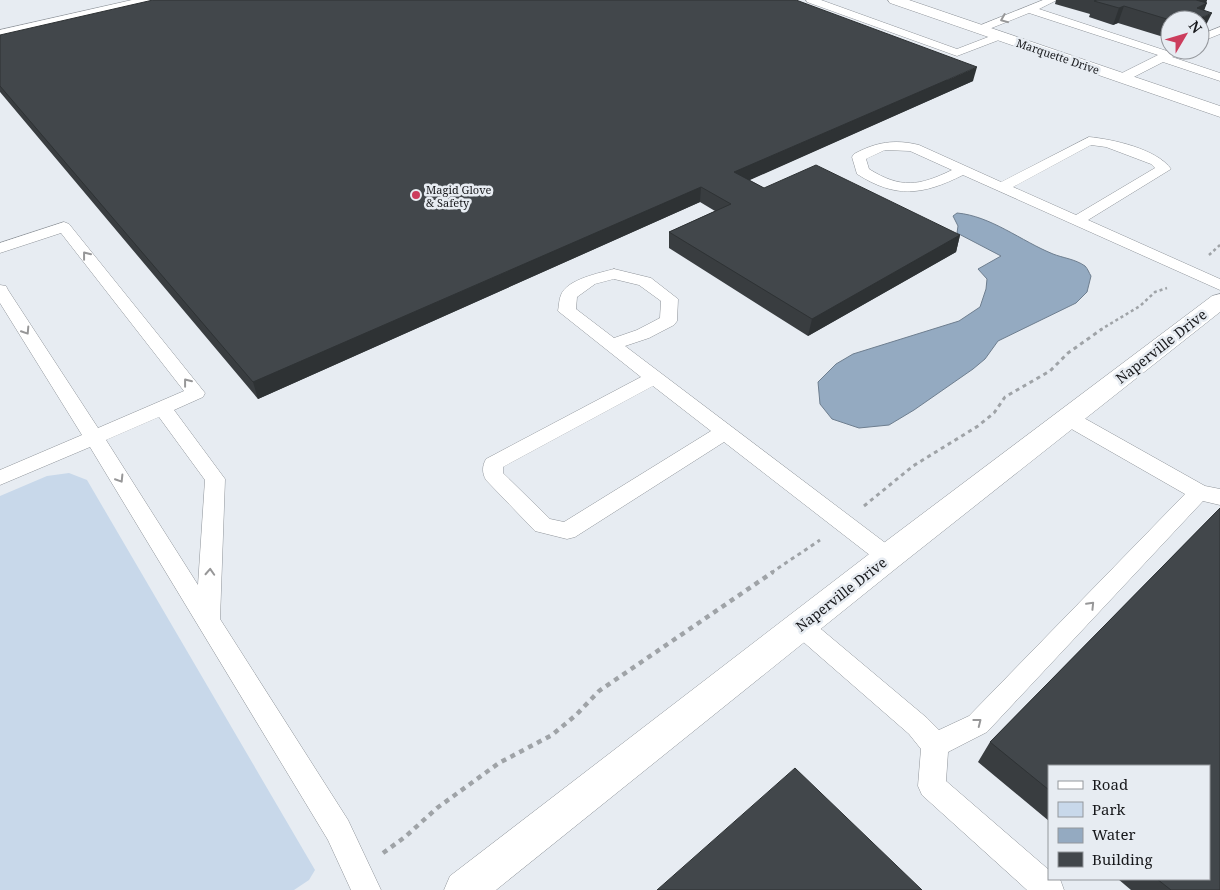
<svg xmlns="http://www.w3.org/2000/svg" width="1220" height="890" font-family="'Noto Serif',serif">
	<rect width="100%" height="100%" fill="#e7ecf2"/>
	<!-- green -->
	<polygon fill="#c8d8ea" points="69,473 87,480 315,870 309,880 294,890 0,890 0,496 47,476"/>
	<!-- water -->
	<path fill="#94aac1" stroke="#6e7e8f" d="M957,213C991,216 1021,241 1053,254C1063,258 1075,259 1085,266C1088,269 1089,273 1091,276L1087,292L1076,303L998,341L985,359L973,369L914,410L889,425L859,428L832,419L820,404L818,382L836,364L853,354L959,321L980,307L986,289L987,279L978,269L1001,256L957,233L958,226L953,216Z"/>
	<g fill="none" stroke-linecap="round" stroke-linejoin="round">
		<defs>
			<g id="lane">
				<polygon points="132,0 151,0 146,3 0,36 0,30"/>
				<polygon points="806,0 821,0 957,49 996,34 1000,33 1006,36 1004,38 957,56 807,2"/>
				<polygon points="1043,0 1057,0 1039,9 1167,51 1178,50 1180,52 1172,57 1220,73 1220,81 1163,62 1126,81 1118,81 1116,78 1118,75 1158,55 1029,13 984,31 980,32 975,29 976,27"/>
				<polygon points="1220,27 1220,34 1200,42 1200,35"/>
				<path d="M1089,137C1112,139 1157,149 1171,169L1088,220L1220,279V290L963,175C923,195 896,199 857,174L852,157L854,154C876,142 895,139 919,145L1001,182ZM1091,145L1106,147L1151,164L1155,168L1076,215L1013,187ZM885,150L910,151L952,170C919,186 901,189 869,169L866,159Z"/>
				<path d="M64,222L69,224L205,393L203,397L174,410L225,479L220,619L348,820L381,890H351L328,840L90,447L0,485V470L82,435L0,303V285L6,286L8,290L98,428L184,391L61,233L0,253V243ZM159,417L205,480L198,585L106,440Z"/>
				<path d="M614,269L651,278L678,299L677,321L674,325L649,338L625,346L896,551L899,557L896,563L888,566L880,563L724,442L575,537L567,539L535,531L486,480C482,473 482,466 486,459L641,377L558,311C559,306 559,299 561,295C567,279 600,273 614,269ZM614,279L639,285L661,301L660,318L637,330L614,338L576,309L577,297L595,284ZM653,386L711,431L564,522L550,519L503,473V467Z"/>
				<polygon points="1068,411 1075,413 1205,486 1220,489 1220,505 1203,501 987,732 948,752 946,781 1049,870 1049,879 1060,879 1064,890 1027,890 922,795 918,786 921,749 909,734 793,633 789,626 793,619 801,616 809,619 927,718 939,730 969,716 1185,494 1061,423 1058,418 1061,413"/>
			</g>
			<g id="street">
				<polygon points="888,0 909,0 1220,106 1220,117 890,3"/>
				<polygon points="1220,294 1220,312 899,566 496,890 444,890 450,876 877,548 1212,296"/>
			</g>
		</defs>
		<!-- lane casing -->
		<use href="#lane" stroke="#8f949a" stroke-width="1"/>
		<!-- street casing -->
		<use href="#street" stroke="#8f949a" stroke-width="1"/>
		<!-- path-far2 -->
		<g stroke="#9fa3a7" stroke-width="2.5" stroke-dasharray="3 3" stroke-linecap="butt">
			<polyline points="1209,255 1220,245"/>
			<polyline points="1100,330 1140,306 1155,292 1167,288"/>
		</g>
		<!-- path-far1 -->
		<g stroke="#9fa3a7" stroke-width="3" stroke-dasharray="4 4" stroke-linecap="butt">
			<polyline points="864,506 913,466 978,426 994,413 1005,397 1050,371 1068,353 1102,329"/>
			<polyline points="771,573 820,540"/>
		</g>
		<!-- path -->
		<polyline stroke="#9fa3a7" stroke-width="4.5" stroke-dasharray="5 5" stroke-linecap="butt" points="383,853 405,837 437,808 499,763 552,735 576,715 599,691 773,572"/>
		<!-- lane -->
		<use href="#lane" fill="#fff" fill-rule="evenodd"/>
		<!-- street -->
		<use href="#street" fill="#fff" fill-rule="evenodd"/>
	</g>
	<!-- wall -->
	<g fill="#393d40">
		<polygon points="1056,0 1207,0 1204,10 1204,29 1200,20 1170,20 1170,39 1118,23 1113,25 1089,17 1090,14 1055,4"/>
		<polygon points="0,35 973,81 749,180 764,188 960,235 956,252 808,336 669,248 669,232 715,211 700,202 258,399 0,92"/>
		<polygon points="1220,508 1220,890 1131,890 1118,879 1209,879 1209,766 1049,766 1049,821 978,762 990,742"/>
	</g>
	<!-- shaded-wall -->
	<g fill="#2e3234">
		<polygon points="1192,0 1207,0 1205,4"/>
		<polygon points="1207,3 1201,18 1212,13 1204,29 1200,32 1200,20 1192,20 1197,8"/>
		<polygon points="1124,6 1118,23 1113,25 1119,8"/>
		<polygon points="977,67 973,81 732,188 734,172"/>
		<polygon points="701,187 700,202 258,399 253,382"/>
		<polygon points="960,235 956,252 808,336 812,319"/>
	</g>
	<!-- building -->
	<g fill="#42474b" stroke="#2e3234">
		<polygon points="153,0 796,0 977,67 734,172 764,188 816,165 960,235 812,319 669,232 731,204 701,187 253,382 0,86 0,35"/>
		<polygon points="1097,0 1196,0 1207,3 1197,8 1212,13 1196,20 1170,20 1124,6 1119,8 1094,1"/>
		<polygon points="1220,508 1220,890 1171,890 1157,879 1209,879 1209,766 1049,766 1049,790 990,742"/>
		<polygon points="795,768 922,890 657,890"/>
	</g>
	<!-- one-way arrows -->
	<defs><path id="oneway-chevron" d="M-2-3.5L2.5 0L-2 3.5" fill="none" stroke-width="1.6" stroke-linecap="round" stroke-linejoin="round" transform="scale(1.25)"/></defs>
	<g stroke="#979798">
		<use href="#oneway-chevron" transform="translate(1004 19) rotate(158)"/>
		<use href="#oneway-chevron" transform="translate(86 255) rotate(-128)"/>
		<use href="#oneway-chevron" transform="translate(26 331) rotate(57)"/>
		<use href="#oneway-chevron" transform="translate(187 382) rotate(-128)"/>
		<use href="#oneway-chevron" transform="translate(120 479) rotate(58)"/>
		<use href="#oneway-chevron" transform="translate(210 572) rotate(-87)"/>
		<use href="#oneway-chevron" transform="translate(1091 605) rotate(-46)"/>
		<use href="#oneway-chevron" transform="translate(978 722) rotate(-38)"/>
	</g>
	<!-- markers -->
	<circle fill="#cc3d5d" stroke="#e7ecf2" stroke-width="2" cx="416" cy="195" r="5"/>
	<g text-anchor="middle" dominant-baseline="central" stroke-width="5" stroke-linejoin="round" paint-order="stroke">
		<!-- far-street labels -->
		<g font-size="11" fill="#17181b" stroke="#e7ecf2">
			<text transform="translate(1058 56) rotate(19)">Marquette Drive</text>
		</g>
		<!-- far-poi labels -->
		<g font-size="11" fill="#17181b" stroke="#e7ecf2" text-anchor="start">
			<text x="426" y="189">Magid Glove<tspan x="426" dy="13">&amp; Safety</tspan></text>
		</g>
		<!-- street labels -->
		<g font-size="14" fill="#17181b" stroke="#e7ecf2">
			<text transform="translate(1161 346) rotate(-38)">Naperville Drive</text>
			<text transform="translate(841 594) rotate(-38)">Naperville Drive</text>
		</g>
	</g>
	<!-- legend -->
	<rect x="1048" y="765" width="162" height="115" fill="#e7ecf2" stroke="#94979c"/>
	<rect x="1058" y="781" width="25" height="8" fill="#ffffff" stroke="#94979c"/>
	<text x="1092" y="790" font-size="15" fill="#17181b">Road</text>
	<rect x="1058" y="802" width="25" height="15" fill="#c8d8ea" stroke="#94979c"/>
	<text x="1092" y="815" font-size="15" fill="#17181b">Park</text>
	<rect x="1058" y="828" width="25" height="15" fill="#94aac1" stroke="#94979c"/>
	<text x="1092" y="840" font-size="15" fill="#17181b">Water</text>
	<rect x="1058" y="852" width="25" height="15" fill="#42474b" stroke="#94979c"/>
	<text x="1092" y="865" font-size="15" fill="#17181b">Building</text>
	<!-- north arrow -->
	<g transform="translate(1185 35) rotate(52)"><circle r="24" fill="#e7ecf2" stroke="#94979c"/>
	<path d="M0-4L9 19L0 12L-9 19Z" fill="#cc3d5d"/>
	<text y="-8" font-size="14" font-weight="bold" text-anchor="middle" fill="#17181b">N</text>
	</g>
</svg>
